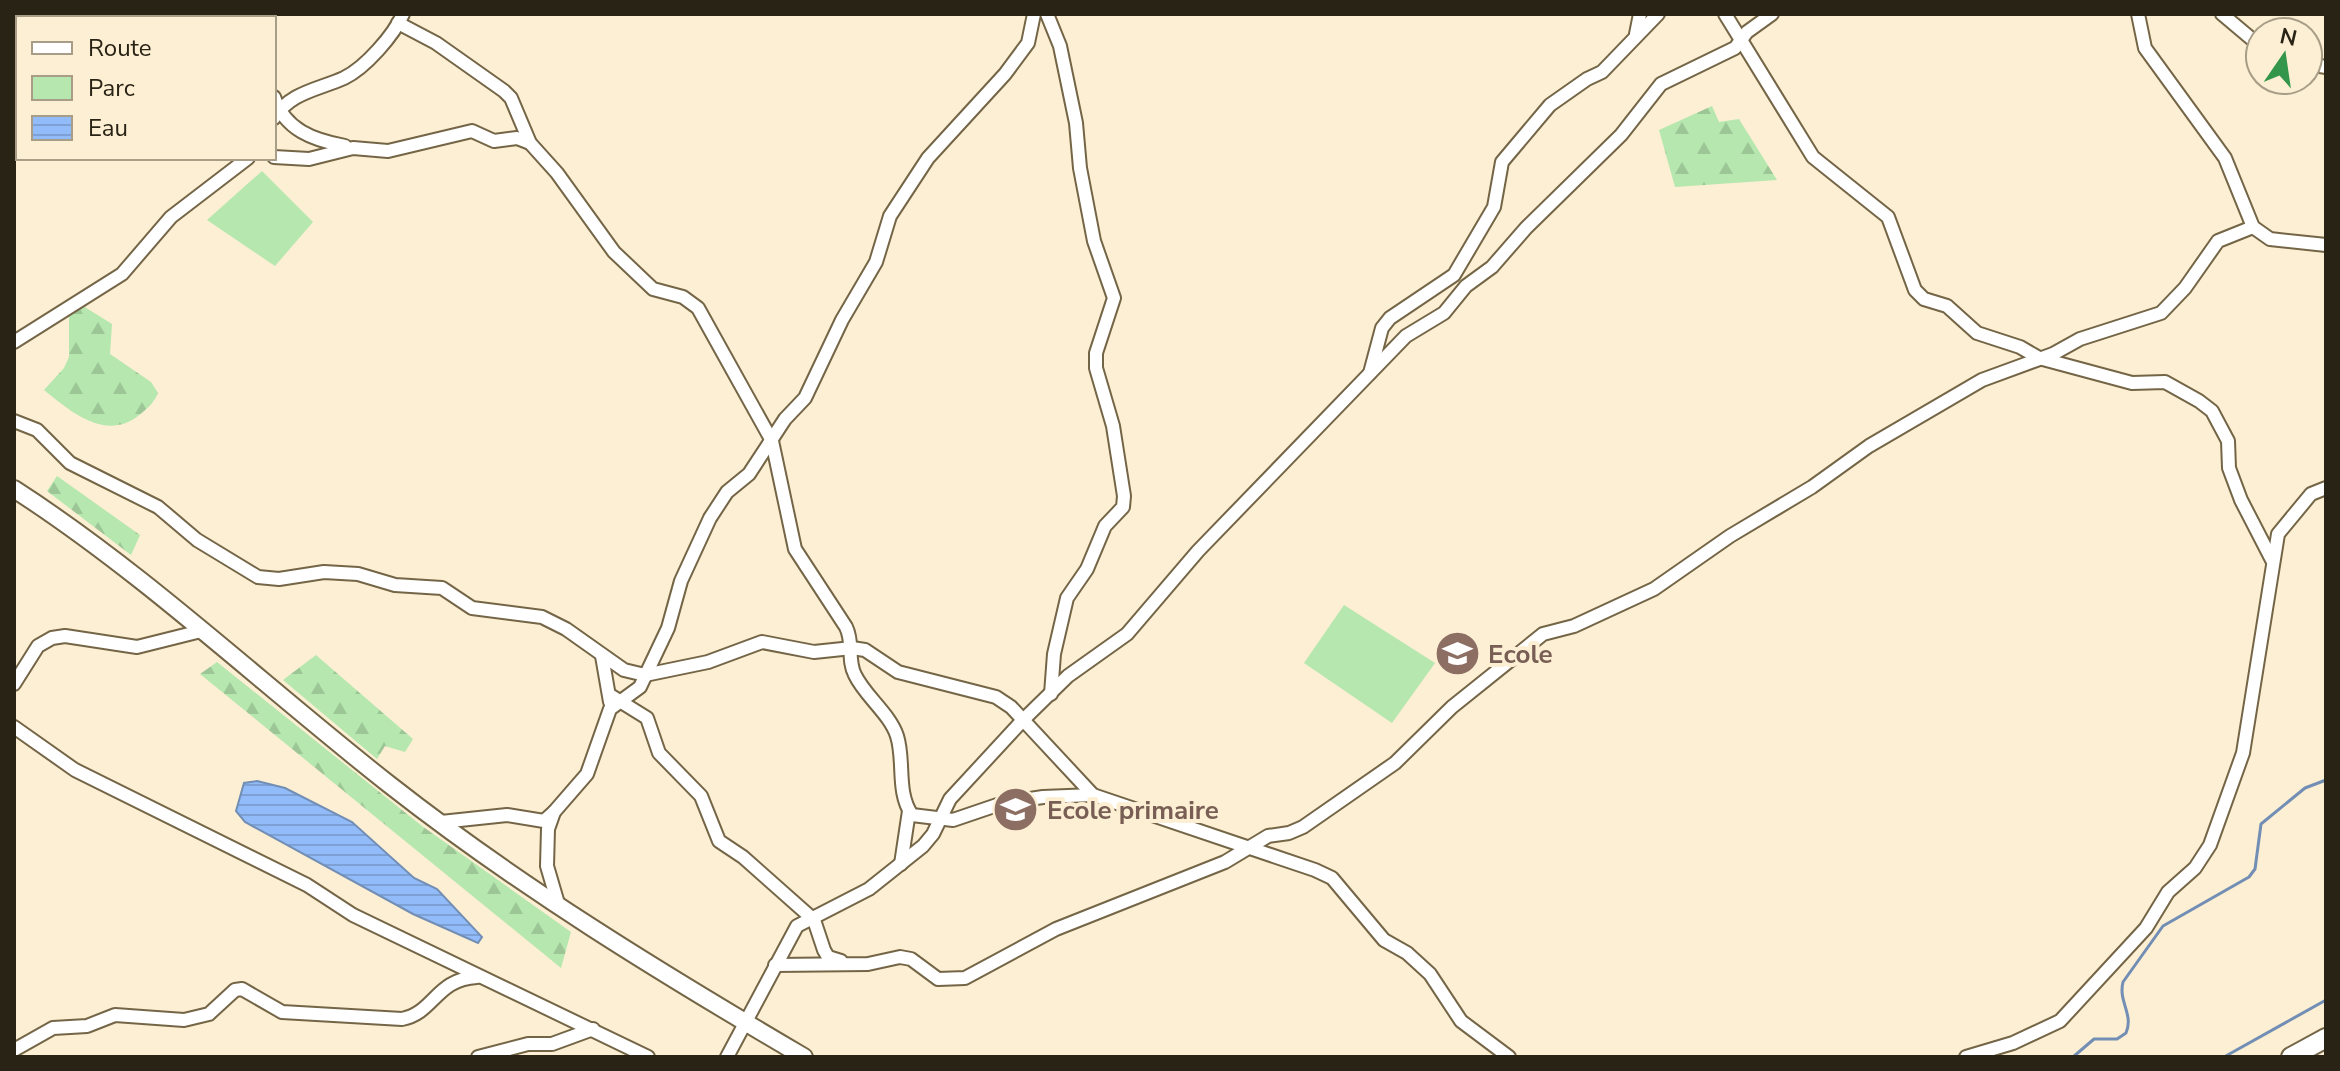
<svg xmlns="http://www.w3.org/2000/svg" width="2340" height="1071" font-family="'Nunito Sans',sans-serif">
	<defs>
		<pattern id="forest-firs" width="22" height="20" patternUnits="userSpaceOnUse" patternTransform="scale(2)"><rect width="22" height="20" fill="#b5e7af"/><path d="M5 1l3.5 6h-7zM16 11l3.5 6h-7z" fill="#9cc696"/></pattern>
		<pattern id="water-rules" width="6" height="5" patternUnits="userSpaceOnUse" patternTransform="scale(2)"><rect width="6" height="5" fill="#92bcf9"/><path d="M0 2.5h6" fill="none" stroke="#7ea1d5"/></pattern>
	</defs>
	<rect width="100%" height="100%" fill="#fcefd3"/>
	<!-- forest -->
	<g fill="url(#forest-firs)">
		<polygon points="1712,106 1719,122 1739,119 1777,180 1675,187 1659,130"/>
		<path d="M83,306L112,324L110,354L151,382L158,393C154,403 147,409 138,416C105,441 71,412 44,390L64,368L69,357V315Z"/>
		<polygon points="57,476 140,535 131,555 47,491"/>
		<polygon points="316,655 413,739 405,752 385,746 377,759 283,680"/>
		<polygon points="217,662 422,826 571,932 561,968 200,674"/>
	</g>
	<!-- park -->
	<g fill="#b5e7af">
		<polygon points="262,171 313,222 275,266 207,220"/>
		<polygon points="1344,605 1435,663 1392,723 1304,663"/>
	</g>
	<!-- water -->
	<polygon fill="url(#water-rules)" stroke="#728eb5" stroke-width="2" points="257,781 285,788 352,822 414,878 437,889 482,937 478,943 413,914 245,822 236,811 244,783"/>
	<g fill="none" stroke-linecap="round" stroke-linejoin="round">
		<!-- stream -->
		<g stroke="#728eb5" stroke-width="3">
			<path d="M2073,1057L2094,1039H2117L2126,1033C2134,1014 2118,1002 2123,982L2163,926L2249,877L2255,869L2261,824L2305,788L2326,780"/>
			<polyline points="2224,1057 2326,1000"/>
		</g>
		<defs>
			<g id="minor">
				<polyline points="215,14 218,18"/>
				<polyline points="1047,14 1060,46 1076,123 1080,168 1094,241 1114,298 1096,353 1096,368 1113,426 1124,496 1123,507 1105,526 1087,569 1067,598 1054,654 1051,694"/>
				<polyline points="1725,14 1813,157 1888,217 1915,290 1924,299 1947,306 1977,333 2020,347 2039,358 2132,383 2165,382 2199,401 2212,411 2228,441 2229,468 2241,500 2272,560"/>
				<polyline points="2138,14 2145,48 2225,158 2253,227 2270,239 2326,245"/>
				<polyline points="2222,14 2260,46"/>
				<path d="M398,23L436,43L504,91L511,98L530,143L557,173L614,252L653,289L683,297L698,308L772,441L795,549L846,627C854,643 847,660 855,675C865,696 890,714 897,736C905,761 896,792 912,815L953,820L1003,803L1043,797L1093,795L1315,870L1332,878L1384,940L1407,953L1430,974L1461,1021L1509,1057"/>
				<polyline points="1636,34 1640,14"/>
				<polyline points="2308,64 2326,67"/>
				<path d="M274,97C285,130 313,140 345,146"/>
				<path d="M274,118C291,92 317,90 344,78C365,68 394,35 403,14"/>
				<polyline points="274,157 309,159 353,148 388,151 472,131 494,141 517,138 530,143"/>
				<polyline points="14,342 122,274 171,217 248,158"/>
				<polyline points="1370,373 1382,328 1390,318 1454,275 1494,207 1502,162 1550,105 1587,79 1602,72 1658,14"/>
				<polyline points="14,421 37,430 70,463 158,507 197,540 258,577 279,579 324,572 358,574 395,585 442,588 472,608 542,617 566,629 624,670 645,675 708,662 762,642 814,652 852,648 865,650 898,672 996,697 1011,707 1093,795"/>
				<polyline points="602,656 610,702"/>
				<polyline points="14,684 38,646 52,638 65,636 137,647 201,631"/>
				<polyline points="610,695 647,718 659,753 701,796 719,841 743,857 814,920 824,950 828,957 841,961"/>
				<polyline points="14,727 75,770 307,885 353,915 648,1057"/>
				<polyline points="441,822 507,815 544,821 554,812"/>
				<polyline points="901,864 909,811"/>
				<polyline points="559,907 547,866 548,829 554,812 587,774 610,709 640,687 668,628 681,581 710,518 727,492 749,474 785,419 805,398 842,320 876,262 890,216 928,158 1005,74 1028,43 1034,14"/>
				<polyline points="775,965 868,964 900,957 911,959 938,979 965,978 1056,929 1225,862 1268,836 1289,833 1303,827 1395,763 1452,707 1543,634 1574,626 1654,589 1730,536 1812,487 1869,446 1982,380 2053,354 2080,339 2161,313 2185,288 2218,241 2253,227"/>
				<path d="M14,1050L53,1028L87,1026L115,1015L184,1020L209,1014L235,990L242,989L282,1012L402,1019C434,1013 436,979 477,977"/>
				<polyline points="478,1057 528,1044 552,1044 593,1029"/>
				<polyline points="727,1057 797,926 869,889 923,846 933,834 950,799 1023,720 1068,676 1127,634 1198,551 1406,336 1444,313 1466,286 1492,267 1526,228 1621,135 1661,84 1735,48 1747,32 1772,14"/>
				<polyline points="1966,1057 2013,1043 2060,1021 2146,928 2168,892 2195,868 2210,845 2243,753 2278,534 2311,494 2326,488"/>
			</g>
			<path id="major" d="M14,489C146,574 266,688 390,785C520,887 661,973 804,1057"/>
			<polyline id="highway" points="2291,1057 2326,1038"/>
		</defs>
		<!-- minor casing -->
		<use href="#minor" stroke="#746546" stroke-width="16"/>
		<!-- major casing -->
		<use href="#major" stroke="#746546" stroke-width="20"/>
		<!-- highway casing -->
		<use href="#highway" stroke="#746546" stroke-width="22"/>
		<!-- minor -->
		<use href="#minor" stroke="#fff" stroke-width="12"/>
		<!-- major -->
		<use href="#major" stroke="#fff" stroke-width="16"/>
		<!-- highway -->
		<use href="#highway" stroke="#fff" stroke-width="18"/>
	</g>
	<!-- icons -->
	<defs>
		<symbol id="school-disc" viewBox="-11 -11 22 22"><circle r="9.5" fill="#8d6e63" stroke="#fcefd3"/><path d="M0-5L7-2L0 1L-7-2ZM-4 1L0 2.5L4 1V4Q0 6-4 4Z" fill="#fff"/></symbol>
	</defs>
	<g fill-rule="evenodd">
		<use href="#school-disc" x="1432" y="628" width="51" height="51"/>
		<use href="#school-disc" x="990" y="784" width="51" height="51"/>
	</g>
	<g text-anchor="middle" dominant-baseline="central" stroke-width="8" stroke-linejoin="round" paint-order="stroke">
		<!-- education labels -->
		<g font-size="26" font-weight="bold" fill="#785e54" stroke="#fcefd3" text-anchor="start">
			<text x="1488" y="654">Ecole</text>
			<text x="1047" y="810">Ecole primaire</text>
		</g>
	</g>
	<!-- border -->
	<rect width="2340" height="1071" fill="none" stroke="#292316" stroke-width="32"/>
	<!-- legend -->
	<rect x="16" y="16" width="260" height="144" fill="#fcefd3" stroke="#a89d87" stroke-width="2"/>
	<rect x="32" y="42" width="40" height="12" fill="#ffffff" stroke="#a89d87" stroke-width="2"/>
	<text x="88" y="56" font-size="24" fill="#292316">Route</text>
	<rect x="32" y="76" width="40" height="24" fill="#b5e7af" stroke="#a89d87" stroke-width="2"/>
	<text x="88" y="96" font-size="24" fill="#292316">Parc</text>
	<rect x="32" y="116" width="40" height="24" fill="url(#water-rules)" stroke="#a89d87" stroke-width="2"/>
	<text x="88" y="136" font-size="24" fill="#292316">Eau</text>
	<!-- north arrow -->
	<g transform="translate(2284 56) rotate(13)"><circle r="38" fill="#fcefd3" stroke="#a89d87" stroke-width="2"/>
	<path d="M0-6L14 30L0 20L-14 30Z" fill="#33964a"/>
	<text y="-12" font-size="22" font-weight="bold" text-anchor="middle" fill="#292316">N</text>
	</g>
</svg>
